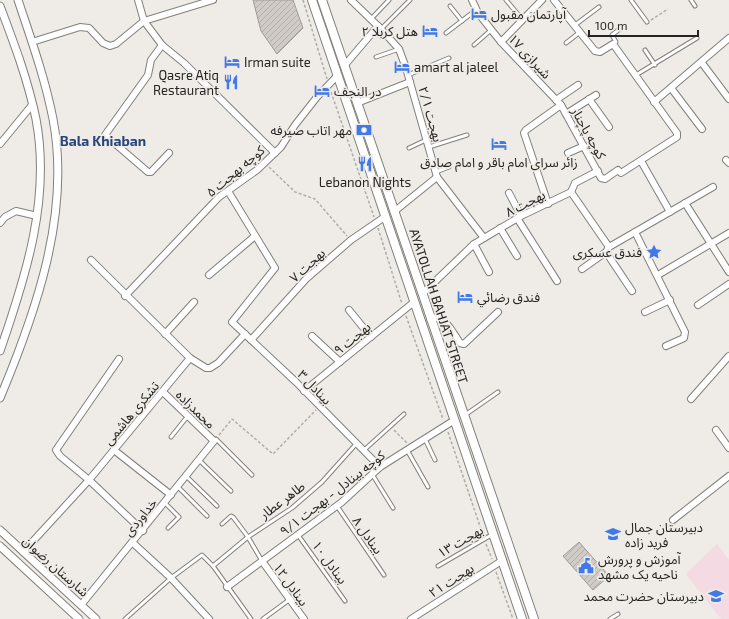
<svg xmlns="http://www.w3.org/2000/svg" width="729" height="619" font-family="'Exo 2','Noto Sans Arabic',sans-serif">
	<defs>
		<pattern id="building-hatch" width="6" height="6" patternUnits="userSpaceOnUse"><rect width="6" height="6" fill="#d0cbc6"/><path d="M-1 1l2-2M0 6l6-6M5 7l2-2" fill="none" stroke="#b2aeaa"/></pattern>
	</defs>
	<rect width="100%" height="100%" fill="#efebe6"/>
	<!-- education -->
	<polygon fill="#f4dae2" points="717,544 729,560 729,619 721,619 686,574"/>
	<!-- building -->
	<g fill="url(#building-hatch)" stroke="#a09b97">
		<polygon points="253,0 293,0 303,28 277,54 261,31"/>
		<polygon points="579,542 609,576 593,590 563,556"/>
	</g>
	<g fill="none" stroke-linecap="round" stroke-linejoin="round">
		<defs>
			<g id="service">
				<polyline points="506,0 522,19"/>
				<polyline points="631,0 647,22"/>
				<polyline points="691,0 695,6"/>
				<polyline points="450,6 462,21"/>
				<polyline points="371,19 389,0"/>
				<polyline points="575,25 599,7"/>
				<polyline points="381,29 410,0"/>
				<polyline points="446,33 476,10"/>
				<polyline points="566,43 580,32"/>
				<polyline points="613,44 616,42 612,35 621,28"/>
				<polyline points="474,45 491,30"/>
				<polyline points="645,50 655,65"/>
				<polyline points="376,57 399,49"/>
				<polyline points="408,75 449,58"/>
				<polyline points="636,75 697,38"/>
				<polyline points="429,147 467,135"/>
				<polyline points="409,148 426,140"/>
				<polyline points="436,172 449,167"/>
				<polyline points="465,415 498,392"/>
				<polyline points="171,437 187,417"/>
				<polyline points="216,439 252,475"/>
				<polyline points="425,439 435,460"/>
				<polyline points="407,450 428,487"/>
				<polyline points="363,451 404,414"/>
				<polyline points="199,460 231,491"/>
				<polyline points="372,474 393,508"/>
				<polyline points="186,476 217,506"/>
				<polyline points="178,487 207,516"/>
				<polyline points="165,503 179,517 168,528"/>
				<polyline points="337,506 384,575"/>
				<polyline points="222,524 231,516 233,517 248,537 262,561"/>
				<polyline points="298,535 345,601"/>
				<polyline points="213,566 248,537 292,508 322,482 356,444"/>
				<polyline points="438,566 493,534"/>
				<polyline points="125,619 171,578 202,555 213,566 251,619"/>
				<polyline points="263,619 289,600"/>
				<polyline points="610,619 618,614"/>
			</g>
			<g id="minor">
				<polyline points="138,0 144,21 162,45 184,63 275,153"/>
				<polyline points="351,0 381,29 399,49 406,68 437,177 484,238"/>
				<polyline points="472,0 478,13 501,42 561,105 601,178 605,179 618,170 621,173 677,137 677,133 613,44 600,52 595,51 554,0"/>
				<polyline points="32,42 80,27 89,28 103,43 110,46 116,44 144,21 213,0"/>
				<polyline points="501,42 542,0"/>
				<polyline points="162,45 151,60 148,75 105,135 148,172 151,172 169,153"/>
				<polyline points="702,63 729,99"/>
				<polyline points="344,66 378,26"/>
				<polyline points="671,88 702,129"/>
				<polyline points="589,99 609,127"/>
				<polyline points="556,100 578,85"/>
				<polyline points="654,102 729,38"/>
				<polyline points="357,103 410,82"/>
				<polyline points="566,114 596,95"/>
				<polyline points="0,144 32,105"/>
				<polyline points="568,153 584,146"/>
				<polyline points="726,160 729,163"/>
				<polyline points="641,161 670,212"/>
				<polyline points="228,191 275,268 232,322 296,382 380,467"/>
				<polyline points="571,192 609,247"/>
				<polyline points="509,193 521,216"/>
				<polyline points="685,203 729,272"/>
				<polyline points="548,204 524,133 526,130 561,105"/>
				<polyline points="395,211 437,177"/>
				<polyline points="517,218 557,281"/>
				<polyline points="0,223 5,217 16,211 37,216"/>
				<polyline points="500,228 517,256"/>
				<polyline points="635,232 685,332 684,338 666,346"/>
				<polyline points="474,244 489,272"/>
				<polyline points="606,252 632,291"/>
				<polyline points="91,260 190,358 206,368 210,368 218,363 245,334"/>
				<polyline points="582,269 606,252 609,247 713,187"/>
				<polyline points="209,275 255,236"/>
				<polyline points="658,275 729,233"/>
				<polyline points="422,294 474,244 521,216 571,192 575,183 598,171"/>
				<polyline points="125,296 219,197 257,170 281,147 295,125 317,97 337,76"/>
				<polyline points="698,305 729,284"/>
				<polyline points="349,310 371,337"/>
				<polyline points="645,312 670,300"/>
				<path d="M430,319C444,312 453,333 460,343L464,344L498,312"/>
				<polyline points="165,334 194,302"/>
				<polyline points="312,336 340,362"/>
				<polyline points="251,340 306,279 351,240 386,216"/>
				<polyline points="119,359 56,450 60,456 89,480 143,531"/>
				<polyline points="304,391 414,302"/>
				<polyline points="691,399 729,356"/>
				<polyline points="716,430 729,448"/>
				<polyline points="114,450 171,495"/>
				<polyline points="673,520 729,476"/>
				<polyline points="133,543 171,578 209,619"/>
				<polyline points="23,552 89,480 190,358"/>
				<polyline points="262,561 304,619"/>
				<polyline points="227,587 342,502 380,467 453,421"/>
				<polyline points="81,605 214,441 163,392"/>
				<polyline points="411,619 503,560"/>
			</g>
			<g id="tertiary">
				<path d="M0,6C14,43 28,80 36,119C51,198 26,276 0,351"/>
				<path d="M0,398C36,312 71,213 53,119C45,78 31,39 18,0"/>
				<polyline points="0,530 96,619"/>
				<polyline points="0,546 79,619"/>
			</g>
			<g id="secondary">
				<polyline points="312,0 522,619"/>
				<polyline points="322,0 534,619"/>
			</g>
		</defs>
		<!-- service casing -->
		<use href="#service" stroke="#82807b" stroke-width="5"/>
		<!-- minor casing -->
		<use href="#minor" stroke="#82807b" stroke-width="8"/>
		<!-- tertiary casing -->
		<use href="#tertiary" stroke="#82807b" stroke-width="9"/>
		<!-- secondary casing -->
		<use href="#secondary" stroke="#82807b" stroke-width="10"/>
		<!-- path -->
		<g stroke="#b0ada9" stroke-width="1.5" stroke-dasharray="3 2" stroke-linecap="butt">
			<polyline points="303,0 327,79"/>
			<polyline points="651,20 668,9"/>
			<polyline points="331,92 374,217"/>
			<polyline points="269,167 295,192 315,199 347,236"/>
			<polyline points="378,228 402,304"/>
			<polyline points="406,316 443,419"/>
			<polyline points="394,430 407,443"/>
			<polyline points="448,432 483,535"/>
			<polyline points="219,435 232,419 273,454 316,410"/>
			<polyline points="486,544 492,559"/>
			<polyline points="496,572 513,619"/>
		</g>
		<!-- service -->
		<use href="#service" stroke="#fff" stroke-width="3"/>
		<!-- minor -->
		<use href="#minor" stroke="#fff" stroke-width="6"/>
		<!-- tertiary -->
		<use href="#tertiary" stroke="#fff" stroke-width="7"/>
		<!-- secondary -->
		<use href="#secondary" stroke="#fff" stroke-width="8"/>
	</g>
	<!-- icons -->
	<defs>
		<symbol id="hotel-bare" viewBox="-9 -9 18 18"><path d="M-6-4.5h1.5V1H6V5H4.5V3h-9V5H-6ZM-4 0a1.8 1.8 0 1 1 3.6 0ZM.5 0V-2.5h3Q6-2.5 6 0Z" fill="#4179e9" stroke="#efebe6" stroke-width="2.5" paint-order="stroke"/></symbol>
		<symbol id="restaurant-bare" viewBox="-9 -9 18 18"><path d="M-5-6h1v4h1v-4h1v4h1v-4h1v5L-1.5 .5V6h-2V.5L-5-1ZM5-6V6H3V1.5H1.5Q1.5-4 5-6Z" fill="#4179e9" stroke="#efebe6" stroke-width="2.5" paint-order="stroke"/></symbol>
		<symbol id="bank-bare" viewBox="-9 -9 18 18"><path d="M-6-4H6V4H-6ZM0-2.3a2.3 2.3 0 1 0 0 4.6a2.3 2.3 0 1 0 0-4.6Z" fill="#4179e9" stroke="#efebe6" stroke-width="2.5" paint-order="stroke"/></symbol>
		<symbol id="sight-bare" viewBox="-9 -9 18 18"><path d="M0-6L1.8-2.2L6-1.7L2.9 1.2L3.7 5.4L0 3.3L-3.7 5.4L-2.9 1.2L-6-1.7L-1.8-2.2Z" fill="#4179e9" stroke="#efebe6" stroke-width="2.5" paint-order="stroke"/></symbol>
		<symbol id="school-bare" viewBox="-9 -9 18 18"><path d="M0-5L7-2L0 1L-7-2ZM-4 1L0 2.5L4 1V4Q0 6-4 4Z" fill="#4179e9" stroke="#efebe6" stroke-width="2.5" paint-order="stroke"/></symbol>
		<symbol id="civic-bare" viewBox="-9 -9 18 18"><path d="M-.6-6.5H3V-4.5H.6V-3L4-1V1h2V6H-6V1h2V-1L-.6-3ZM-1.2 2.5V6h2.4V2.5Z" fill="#4179e9" stroke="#efebe6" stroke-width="2.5" paint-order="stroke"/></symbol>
	</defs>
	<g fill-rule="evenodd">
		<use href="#hotel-bare" x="468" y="3" width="22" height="22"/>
		<use href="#hotel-bare" x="419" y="20" width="22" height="22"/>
		<use href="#hotel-bare" x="221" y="51" width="22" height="22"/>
		<use href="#hotel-bare" x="391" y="56" width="22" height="22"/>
		<use href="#restaurant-bare" x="220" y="71" width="22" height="22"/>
		<use href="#hotel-bare" x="311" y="80" width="22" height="22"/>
		<use href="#bank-bare" x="353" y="119" width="22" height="22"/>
		<use href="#hotel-bare" x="488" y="133" width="22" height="22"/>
		<use href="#restaurant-bare" x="354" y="153" width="22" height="22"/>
		<use href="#sight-bare" x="643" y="241" width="22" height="22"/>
		<use href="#hotel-bare" x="454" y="286" width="22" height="22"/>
		<use href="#school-bare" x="602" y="523" width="22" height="22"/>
		<use href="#civic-bare" x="575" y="555" width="22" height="22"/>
		<use href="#school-bare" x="705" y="585" width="22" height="22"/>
	</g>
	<g text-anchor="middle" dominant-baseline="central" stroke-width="3.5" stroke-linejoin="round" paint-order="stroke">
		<!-- poi labels -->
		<g font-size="13" fill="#252422" stroke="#efebe6" text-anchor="start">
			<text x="491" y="14">آپارتمان مقبول</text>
			<text x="418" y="31" text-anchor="end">هتل کربلا ۲</text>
			<text x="244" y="62">Irman suite</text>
			<text x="414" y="67">amart al jaleel</text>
			<text x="219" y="75" text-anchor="end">Qasre Atiq<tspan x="219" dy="15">Restaurant</tspan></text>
			<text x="334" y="91">در النجف</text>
			<text x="352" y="130" text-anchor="end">مهر اتاب صيرفه</text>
			<text x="499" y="162" text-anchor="middle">زائر سرای امام باقر و امام صادق</text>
			<text x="365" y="182" text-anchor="middle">Lebanon Nights</text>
			<text x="642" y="252" text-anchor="end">فندق عسکری</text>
			<text x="477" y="297">فندق رضائي</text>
			<text x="625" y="527">دبیرستان جمال<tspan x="625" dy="15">فرید زاده</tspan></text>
			<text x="598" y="559">آموزش و پرورش<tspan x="598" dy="15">ناحیه یک مشهد</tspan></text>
			<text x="704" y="596" text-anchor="end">دبیرستان حضرت محمد</text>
		</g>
		<!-- street labels -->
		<g font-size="13" fill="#252422" stroke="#efebe6">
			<text transform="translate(530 56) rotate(47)">شیرازی ۱۷</text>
			<text transform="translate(431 114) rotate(74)">بهجت ۲/۱</text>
			<text transform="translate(589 133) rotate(61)">کوچه پاچنار</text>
			<text transform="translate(235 171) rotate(-40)">کوچه بهجت ۵</text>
			<text transform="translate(525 203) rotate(-27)">بهجت ۸</text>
			<text transform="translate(307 265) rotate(-43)">بهجت ۷</text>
			<text transform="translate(439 306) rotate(72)">AYATOLLAH BAHJAT STREET</text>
			<text transform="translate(352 338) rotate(-39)">بهجت ۹</text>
			<text transform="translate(315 387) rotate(46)">بینادل ۳</text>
			<text transform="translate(196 409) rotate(44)">محمدزاده</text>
			<text transform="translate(131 413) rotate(-50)">تشکری هاشمی</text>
			<text transform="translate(332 493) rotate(-38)">کوچه بینادل - بهجت ۹/۱</text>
			<text transform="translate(282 500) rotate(-37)">طاهر عطار</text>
			<text transform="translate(140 517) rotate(-51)">خداوردی</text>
			<text transform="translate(368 535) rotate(55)">بینادل ۸</text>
			<text transform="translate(460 541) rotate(-30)">بهجت ۱۳</text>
			<text transform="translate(330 562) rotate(54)">بینادل ۱۰</text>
			<text transform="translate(56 566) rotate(42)">شارستان رضوان</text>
			<text transform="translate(451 580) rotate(-33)">بهجت ۲۱</text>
			<text transform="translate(291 584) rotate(54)">بینادل ۱۲</text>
		</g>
		<!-- neighbourhood labels -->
		<g font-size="14" font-weight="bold" fill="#27447b" stroke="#efebe6">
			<text x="103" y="140">Bala Khiaban</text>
		</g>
	</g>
	<!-- scale -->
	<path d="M589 30v6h109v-6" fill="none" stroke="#252422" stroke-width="2"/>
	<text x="595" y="30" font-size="12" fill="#252422" stroke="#efebe6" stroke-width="3" paint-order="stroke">100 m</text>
</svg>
